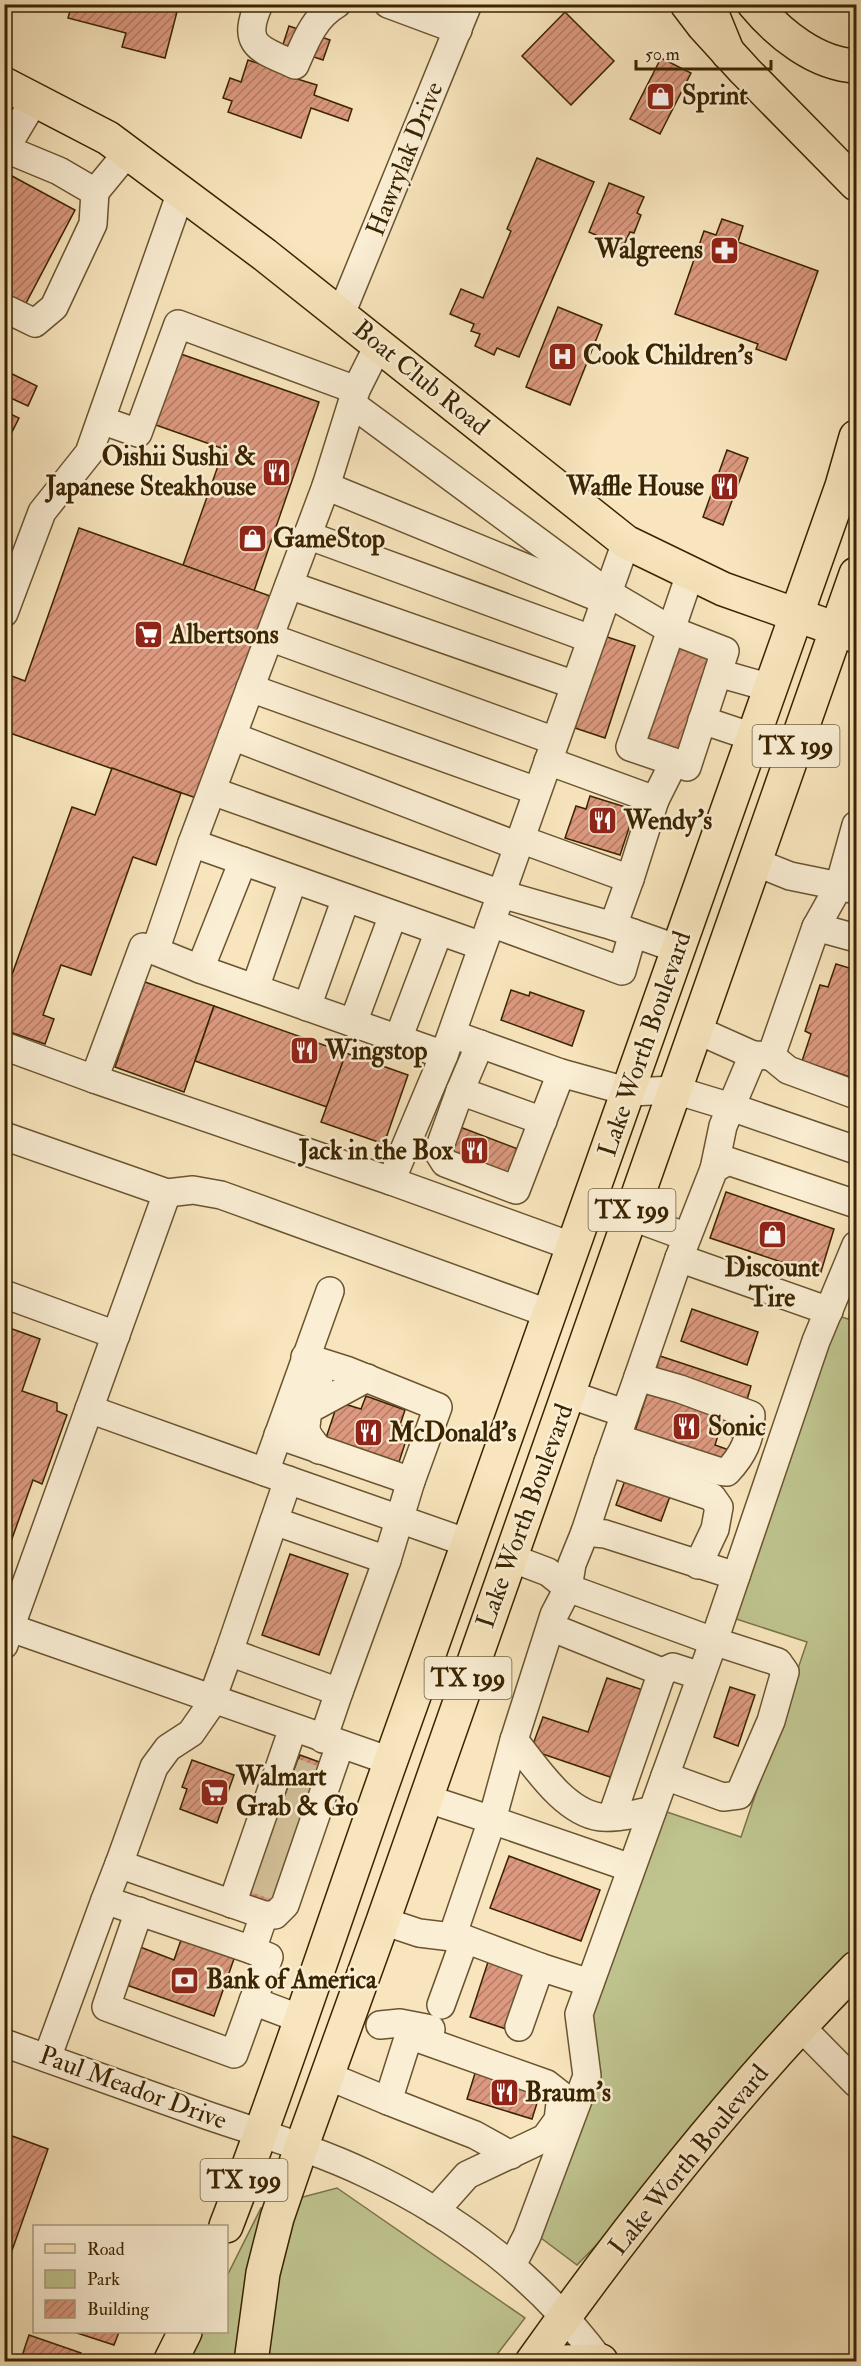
<svg xmlns="http://www.w3.org/2000/svg" width="861" height="2366" font-family="'IM FELL Double Pica',serif">
	<defs>
		<pattern id="building-hatch" width="6" height="6" patternUnits="userSpaceOnUse" patternTransform="scale(1.5)"><rect width="6" height="6" fill="#dc9980"/><path d="M-1 1l2-2M0 6l6-6M5 7l2-2" fill="none" stroke="#b37d66"/></pattern>
	</defs>
	<rect width="100%" height="100%" fill="#f8e5bd"/>
	<filter id="stains"><feTurbulence type="fractalNoise" baseFrequency=".00333" numOctaves="4"/><feColorMatrix values="0 0 0 0 .2 0 0 0 0 .09 0 0 0 0 .02 0 0 0 .5 -.17"/></filter>
	<radialGradient id="worn" r=".72"><stop offset=".6" stop-color="#630" stop-opacity="0"/><stop offset="1" stop-color="#630" stop-opacity=".3"/></radialGradient>
	<!-- green -->
	<g fill="#bfc48f" stroke="#7c7448" stroke-width="1.5">
		<polygon points="856,1305 856,1976 577,2265 541,2238 597,2071 590,2017 661,1810 741,1837 807,1642 733,1618 839,1316 848,1319"/>
		<polygon points="337,2188 525,2318 492,2361 183,2362 198,2332 226,2332 227,2276 261,2208"/>
	</g>
	<!-- building -->
	<g fill="url(#building-hatch)" stroke="#3a2400" stroke-width="1.5">
		<polygon points="72,4 179,4 165,58 122,47 126,33 68,18"/>
		<polygon points="565,12 614,61 571,105 522,56"/>
		<polygon points="289,26 330,40 323,60 302,53 294,78 317,85 314,95 352,109 348,121 311,108 301,138 228,112 232,101 223,98 230,78 241,82 248,60 275,69"/>
		<polygon points="661,58 691,73 660,134 630,119"/>
		<polygon points="537,158 594,182 519,357 497,348 494,355 475,346 480,334 471,331 474,324 450,314 461,289 483,298 511,231 507,229"/>
		<polygon points="12,176 75,210 25,305 4,295 4,190"/>
		<polygon points="609,183 644,197 637,213 641,215 634,233 630,232 623,247 589,232"/>
		<polygon points="722,219 743,226 738,242 818,271 786,360 756,349 758,344 675,314 704,231 716,235"/>
		<polygon points="558,307 602,325 570,405 526,387"/>
		<polygon points="178,353 319,402 254,591 183,565 224,449 153,424"/>
		<polygon points="4,370 37,386 28,406 4,395"/>
		<polygon points="4,411 19,418 4,448"/>
		<polygon points="727,450 748,458 723,525 703,517"/>
		<polygon points="79,528 270,596 199,799 4,731 4,673 25,681"/>
		<polygon points="604,636 635,646 605,738 575,728"/>
		<polygon points="677,642 713,654 680,755 643,743"/>
		<polygon points="112,768 181,793 156,865 133,857 91,975 61,965 43,1015 54,1019 45,1044 4,1030 4,997 72,807 95,815"/>
		<polygon points="590,796 635,810 620,855 565,838 576,806 586,809"/>
		<polygon points="836,964 856,970 856,1079 802,1061 811,1034 805,1031 820,985 828,987"/>
		<polygon points="145,982 214,1006 184,1092 115,1067"/>
		<polygon points="511,990 529,996 530,992 584,1011 572,1046 501,1020"/>
		<polygon points="214,1006 346,1053 327,1107 195,1061"/>
		<polygon points="346,1053 408,1075 384,1144 321,1122"/>
		<polygon points="460,1127 523,1151 511,1182 448,1157"/>
		<polygon points="726,1192 834,1229 820,1275 710,1238"/>
		<polygon points="692,1309 758,1332 747,1365 681,1341"/>
		<polygon points="4,1326 40,1339 22,1391 57,1403 57,1411 67,1415 42,1484 33,1480 4,1561"/>
		<polygon points="660,1356 751,1386 747,1400 656,1370"/>
		<polygon points="648,1391 740,1422 734,1438 719,1432 715,1445 729,1450 724,1465 634,1434"/>
		<polygon points="366,1396 405,1410 400,1425 410,1428 399,1462 326,1438 338,1402 361,1409"/>
		<polygon points="627,1475 672,1491 661,1521 616,1505"/>
		<polygon points="290,1554 348,1574 319,1655 262,1635"/>
		<polygon points="607,1678 646,1691 616,1779 531,1750 543,1717 588,1732"/>
		<polygon points="730,1687 755,1695 738,1746 714,1737"/>
		<polygon points="300,1755 322,1763 270,1906 248,1898"/>
		<polygon points="192,1760 234,1775 217,1823 180,1809 187,1789 182,1787"/>
		<polygon points="509,1856 600,1890 581,1941 490,1908"/>
		<polygon points="182,1937 235,1956 214,2016 121,1983 135,1945 174,1960"/>
		<polygon points="489,1959 525,1971 506,2029 470,2017"/>
		<polygon points="477,2067 542,2087 532,2119 467,2099"/>
		<polygon points="4,2133 48,2149 4,2273"/>
		<polygon points="74,2332 119,2332 114,2345"/>
		<polygon points="29,2335 81,2353 78,2362 20,2362"/>
	</g>
	<g fill="none" stroke-linecap="round" stroke-linejoin="round">
		<!-- minor-tunnel -->
		<g stroke="#d2be97" stroke-width="27" stroke-dasharray="27 14" stroke-linecap="butt">
			<polyline points="294,1772 316,1780"/>
			<polyline points="286,1794 308,1802"/>
			<polyline points="278,1815 301,1823"/>
			<polyline points="271,1836 293,1844"/>
			<polyline points="263,1857 285,1865"/>
			<polyline points="255,1879 277,1887"/>
		</g>
		<defs>
			<g id="minor">
				<path d="M259,4C240,47 261,49 295,65C305,42 314,17 337,4"/>
				<polyline points="388,4 458,30"/>
				<polyline points="4,151 35,99"/>
				<polyline points="95,192 128,152"/>
				<polyline points="4,308 35,323 54,307 93,224 95,192 59,171 6,149"/>
				<polyline points="341,314 468,4"/>
				<polyline points="379,344 356,390 326,486 192,843 155,951 200,969 444,1055 626,542"/>
				<polyline points="352,404 608,593 671,630 630,747 674,762 655,800"/>
				<polyline points="101,420 138,433 178,324 356,390"/>
				<polyline points="326,486 597,597"/>
				<polyline points="307,535 591,639"/>
				<polyline points="289,585 575,685"/>
				<polyline points="4,613 42,512 89,453 181,192"/>
				<polyline points="269,637 555,741"/>
				<polyline points="718,673 771,688"/>
				<polyline points="250,688 537,791"/>
				<polyline points="702,720 753,737"/>
				<polyline points="232,736 518,846"/>
				<polyline points="674,762 687,767 725,651 671,630 690,574"/>
				<polyline points="212,791 501,894 613,926 678,949"/>
				<polyline points="520,839 630,879 655,800 548,761"/>
				<polyline points="192,843 482,946"/>
				<polyline points="755,862 790,876 839,886 816,927"/>
				<polyline points="855,890 839,886 856,825"/>
				<polyline points="491,923 622,971 633,933"/>
				<polyline points="613,926 630,879"/>
				<polyline points="856,938 816,927 771,1056 788,1070 856,1095"/>
				<polyline points="155,951 143,947 94,1079 391,1181 444,1055"/>
				<polyline points="200,969 243,861"/>
				<polyline points="255,988 293,880"/>
				<polyline points="307,1007 346,898"/>
				<polyline points="353,1023 393,915"/>
				<polyline points="697,1030 753,1055"/>
				<polyline points="452,1034 561,1073 630,1092 675,1090 731,1107 753,1055 771,1056"/>
				<polyline points="398,1039 439,931"/>
				<polyline points="4,1046 94,1079"/>
				<polyline points="460,1091 480,1044"/>
				<polyline points="543,1121 460,1091 438,1152 445,1163 516,1190 561,1073"/>
				<polyline points="4,1136 167,1193 193,1190 221,1195 550,1314"/>
				<polyline points="714,1169 723,1126 731,1107 856,1150"/>
				<polyline points="391,1181 574,1247"/>
				<polyline points="630,1216 687,1237"/>
				<polyline points="679,1258 714,1169 728,1161 856,1204"/>
				<polyline points="330,1291 265,1472 468,1543"/>
				<polyline points="4,1294 116,1335"/>
				<polyline points="638,1377 679,1258 829,1311"/>
				<polyline points="568,1394 624,1413"/>
				<polyline points="89,1409 265,1472"/>
				<polyline points="306,1426 308,1410 367,1378"/>
				<polyline points="278,1435 411,1481"/>
				<path d="M319,1450C315,1444 307,1436 306,1429C302,1410 307,1392 319,1378"/>
				<path d="M608,1462L638,1377L680,1389L751,1415C751,1439 743,1455 727,1472L718,1471L617,1438"/>
				<polyline points="288,1480 229,1652 339,1692 387,1560 411,1481 438,1407 346,1370 305,1357"/>
				<polyline points="274,1521 387,1560"/>
				<polyline points="585,1532 608,1462 712,1497 719,1507 715,1529 698,1565"/>
				<polyline points="511,1558 548,1572 568,1588 572,1564 585,1532 605,1534 736,1576"/>
				<polyline points="11,1628 390,1761"/>
				<polyline points="563,1632 662,1672 673,1667 701,1676"/>
				<polyline points="4,1645 167,1193"/>
				<polyline points="323,1739 339,1692"/>
				<path d="M514,1740C535,1766 564,1812 600,1817C616,1819 636,1813 652,1811"/>
				<polyline points="425,1798 492,1820 514,1740 554,1615 568,1588 713,1641 778,1662 785,1672 771,1721 739,1795 723,1797 665,1776"/>
				<polyline points="612,1816 662,1672"/>
				<polyline points="119,1864 154,1767 168,1748 191,1733 209,1707 229,1652"/>
				<polyline points="232,1904 293,1728"/>
				<polyline points="139,1911 106,2007 234,2054 269,1957 252,1950"/>
				<polyline points="264,1915 119,1864 105,1900 252,1950 264,1915 275,1915 285,1905 340,1745"/>
				<polyline points="383,1921 419,1933 452,1937"/>
				<polyline points="465,1939 452,1937 492,1820 631,1868"/>
				<polyline points="253,2001 301,2019"/>
				<polyline points="441,2005 465,1939 540,1967"/>
				<polyline points="380,2025 400,2023 431,2029"/>
				<polyline points="800,2026 856,2083"/>
				<polyline points="519,2027 540,1967 590,1983"/>
				<path d="M4,2043C73,2067 141,2092 209,2116C262,2134 317,2150 367,2174C459,2217 541,2280 601,2362"/>
				<polyline points="47,2058 105,1900"/>
				<polyline points="328,2076 388,2101"/>
				<polyline points="435,2211 467,2175 545,2138 558,2120 561,2095 547,2084 409,2035 388,2101 475,2135 511,2155"/>
				<polyline points="512,2265 527,2236 587,2076 579,2014 716,1635 816,1341 856,1245"/>
			</g>
			<g id="major">
				<polyline points="687,4 703,25 745,71 856,184"/>
				<polyline points="4,84 108,138 265,255 626,542 723,589 856,636"/>
				<path d="M532,2362C631,2223 737,2089 856,1968"/>
				<polyline points="564,2362 601,2361"/>
			</g>
			<g id="highway">
				<polyline points="708,4 728,53"/>
				<path d="M754,4C779,34 816,64 856,66"/>
				<path d="M226,2226C285,2073 335,1917 390,1763C542,1338 691,912 842,486L856,437"/>
				<polyline points="170,2362 185,2332"/>
				<polyline points="251,2362 263,2273 277,2218 301,2148 383,1921 856,574"/>
			</g>
		</defs>
		<!-- minor casing -->
		<use href="#minor" stroke="#6a542f" stroke-width="30"/>
		<!-- major casing -->
		<use href="#major" stroke="#3a2400" stroke-width="36"/>
		<!-- highway casing -->
		<use href="#highway" stroke="#3a2400" stroke-width="36"/>
		<!-- minor -->
		<use href="#minor" stroke="#faeed4" stroke-width="27"/>
		<!-- major -->
		<use href="#major" stroke="#f8e5bd" stroke-width="33"/>
		<!-- highway -->
		<use href="#highway" stroke="#f8e5bd" stroke-width="33"/>
	</g>
	<!-- icons -->
	<defs>
		<symbol id="shop-square" viewBox="-11 -11 22 22"><rect x="-9" y="-9" width="18" height="18" rx="4" fill="#8f2418" stroke="#faeed4"/><path d="M-5-2.5h2.3a2.7 3.5 0 0 1 5.4 0H5L5.5 6h-11ZM-1.5-2.5h3a1.5 2.3 0 0 0-3 0Z" fill="#fff"/></symbol>
		<symbol id="pharmacy-square" viewBox="-11 -11 22 22"><rect x="-9" y="-9" width="18" height="18" rx="4" fill="#8f2418" stroke="#faeed4"/><path d="M-2-6h4v4h4v4h-4v4h-4v-4h-4v-4h4Z" fill="#fff"/></symbol>
		<symbol id="hospital-square" viewBox="-11 -11 22 22"><rect x="-9" y="-9" width="18" height="18" rx="4" fill="#8f2418" stroke="#faeed4"/><path d="M-5-5h3v3.5h4V-5h3V5h-3V1.5h-4V5h-3Z" fill="#fff"/></symbol>
		<symbol id="restaurant-square" viewBox="-11 -11 22 22"><rect x="-9" y="-9" width="18" height="18" rx="4" fill="#8f2418" stroke="#faeed4"/><path d="M-5-6h1v4h1v-4h1v4h1v-4h1v5L-1.5 .5V6h-2V.5L-5-1ZM5-6V6H3V1.5H1.5Q1.5-4 5-6Z" fill="#fff"/></symbol>
		<symbol id="supermarket-square" viewBox="-11 -11 22 22"><rect x="-9" y="-9" width="18" height="18" rx="4" fill="#8f2418" stroke="#faeed4"/><path d="M-6-5.5h2.5l.6 2H6L4.5 2H-2.5L-4.4-4H-6ZM-1.5 3.2a1.3 1.3 0 1 0 .1 0ZM3 3.2a1.3 1.3 0 1 0 .1 0Z" fill="#fff"/></symbol>
		<symbol id="bank-square" viewBox="-11 -11 22 22"><rect x="-9" y="-9" width="18" height="18" rx="4" fill="#8f2418" stroke="#faeed4"/><path d="M-6-4H6V4H-6ZM0-2.3a2.3 2.3 0 1 0 0 4.6a2.3 2.3 0 1 0 0-4.6Z" fill="#fff"/></symbol>
	</defs>
	<g fill-rule="evenodd">
		<use href="#shop-square" x="644" y="80" width="33" height="33"/>
		<use href="#pharmacy-square" x="708" y="234" width="33" height="33"/>
		<use href="#hospital-square" x="546" y="340" width="33" height="33"/>
		<use href="#restaurant-square" x="260" y="456" width="33" height="33"/>
		<use href="#restaurant-square" x="708" y="470" width="33" height="33"/>
		<use href="#shop-square" x="236" y="522" width="33" height="33"/>
		<use href="#supermarket-square" x="132" y="618" width="33" height="33"/>
		<use href="#restaurant-square" x="586" y="804" width="33" height="33"/>
		<use href="#restaurant-square" x="288" y="1034" width="33" height="33"/>
		<use href="#restaurant-square" x="458" y="1134" width="33" height="33"/>
		<use href="#shop-square" x="756" y="1218" width="33" height="33"/>
		<use href="#restaurant-square" x="670" y="1410" width="33" height="33"/>
		<use href="#restaurant-square" x="352" y="1416" width="33" height="33"/>
		<use href="#supermarket-square" x="198" y="1776" width="33" height="33"/>
		<use href="#bank-square" x="168" y="1964" width="33" height="33"/>
		<use href="#restaurant-square" x="488" y="2076" width="33" height="33"/>
	</g>
	<g text-anchor="middle" dominant-baseline="central" stroke-width="5" stroke-linejoin="round" paint-order="stroke">
		<!-- shield labels -->
		<g fill="#faeed4" stroke="#746140" stroke-width="1.5">
			<rect x="752.5" y="725" width="87" height="42" rx="4.5"/>
			<rect x="588.5" y="1189" width="87" height="42" rx="4.5"/>
			<rect x="424.5" y="1657" width="87" height="42" rx="4.5"/>
			<rect x="200.5" y="2159" width="87" height="42" rx="4.5"/>
		</g>
		<g font-size="24" font-weight="bold" fill="#3a2400">
			<text x="796" y="746">TX 199</text>
			<text x="632" y="1210">TX 199</text>
			<text x="468" y="1678">TX 199</text>
			<text x="244" y="2180">TX 199</text>
		</g>
		<!-- poi labels -->
		<g font-size="26" font-weight="bold" fill="#3a2400" stroke="#faeed4" text-anchor="start">
			<text x="682" y="96">Sprint</text>
			<text x="703" y="250" text-anchor="end">Walgreens</text>
			<text x="583" y="356">Cook Children's</text>
			<text x="256" y="457" text-anchor="end">Oishii Sushi &amp;<tspan x="256" dy="30">Japanese Steakhouse</tspan></text>
			<text x="704" y="487" text-anchor="end">Waffle House</text>
			<text x="273" y="539">GameStop</text>
			<text x="170" y="635">Albertsons</text>
			<text x="624" y="821">Wendy's</text>
			<text x="325" y="1051">Wingstop</text>
			<text x="453" y="1151" text-anchor="end">Jack in the Box</text>
			<text x="772" y="1268" text-anchor="middle">Discount<tspan x="772" dy="30">Tire</tspan></text>
			<text x="708" y="1427">Sonic</text>
			<text x="389" y="1433">McDonald's</text>
			<text x="236" y="1777">Walmart<tspan x="236" dy="30">Grab &amp; Go</tspan></text>
			<text x="206" y="1980">Bank of America</text>
			<text x="525" y="2093">Braum's</text>
		</g>
		<!-- street labels -->
		<g font-size="26" fill="#3a2400" stroke="#faeed4">
			<text transform="translate(405 159) rotate(-68)">Hawrylak Drive</text>
			<text transform="translate(421 378) rotate(39)">Boat Club Road</text>
			<text transform="translate(645 1044) rotate(-71)">Lake Worth Boulevard</text>
			<text transform="translate(525 1516) rotate(-70)">Lake Worth Boulevard</text>
			<text transform="translate(133 2088) rotate(20)">Paul Meador Drive</text>
			<text transform="translate(689 2160) rotate(-51)">Lake Worth Boulevard</text>
		</g>
	</g>
	<!-- margin -->
	<rect width="861" height="2366" fill="none" stroke="#f8e5bd" stroke-width="24"/>
	<rect x="6" y="6" width="849" height="2354" fill="none" stroke="#3a2400" stroke-width="3"/>
	<rect x="12" y="12" width="837" height="2342" fill="none" stroke="#3a2400" stroke-width="1.5"/>
	<!-- legend -->
	<rect x="33" y="2225" width="195" height="108" fill="#faeed4" stroke="#ad9d7f" stroke-width="1.5"/>
	<rect x="45" y="2244" width="30" height="9" fill="#f8e5bd" stroke="#ad9d7f" stroke-width="1.5"/>
	<text x="87" y="2255" font-size="18" fill="#3a2400">Road</text>
	<rect x="45" y="2270" width="30" height="18" fill="#bfc48f" stroke="#ad9d7f" stroke-width="1.5"/>
	<text x="87" y="2285" font-size="18" fill="#3a2400">Park</text>
	<rect x="45" y="2300" width="30" height="18" fill="url(#building-hatch)" stroke="#ad9d7f" stroke-width="1.5"/>
	<text x="87" y="2315" font-size="18" fill="#3a2400">Building</text>
	<!-- scale -->
	<path d="M636 60v9h135v-9" fill="none" stroke="#3a2400" stroke-width="3"/>
	<text x="645" y="60" font-size="18" fill="#3a2400" stroke="#faeed4" stroke-width="4.5" paint-order="stroke">50 m</text>
	<rect width="100%" height="100%" filter="url(#stains)"/>
	<rect width="100%" height="100%" fill="url(#worn)"/>
</svg>
